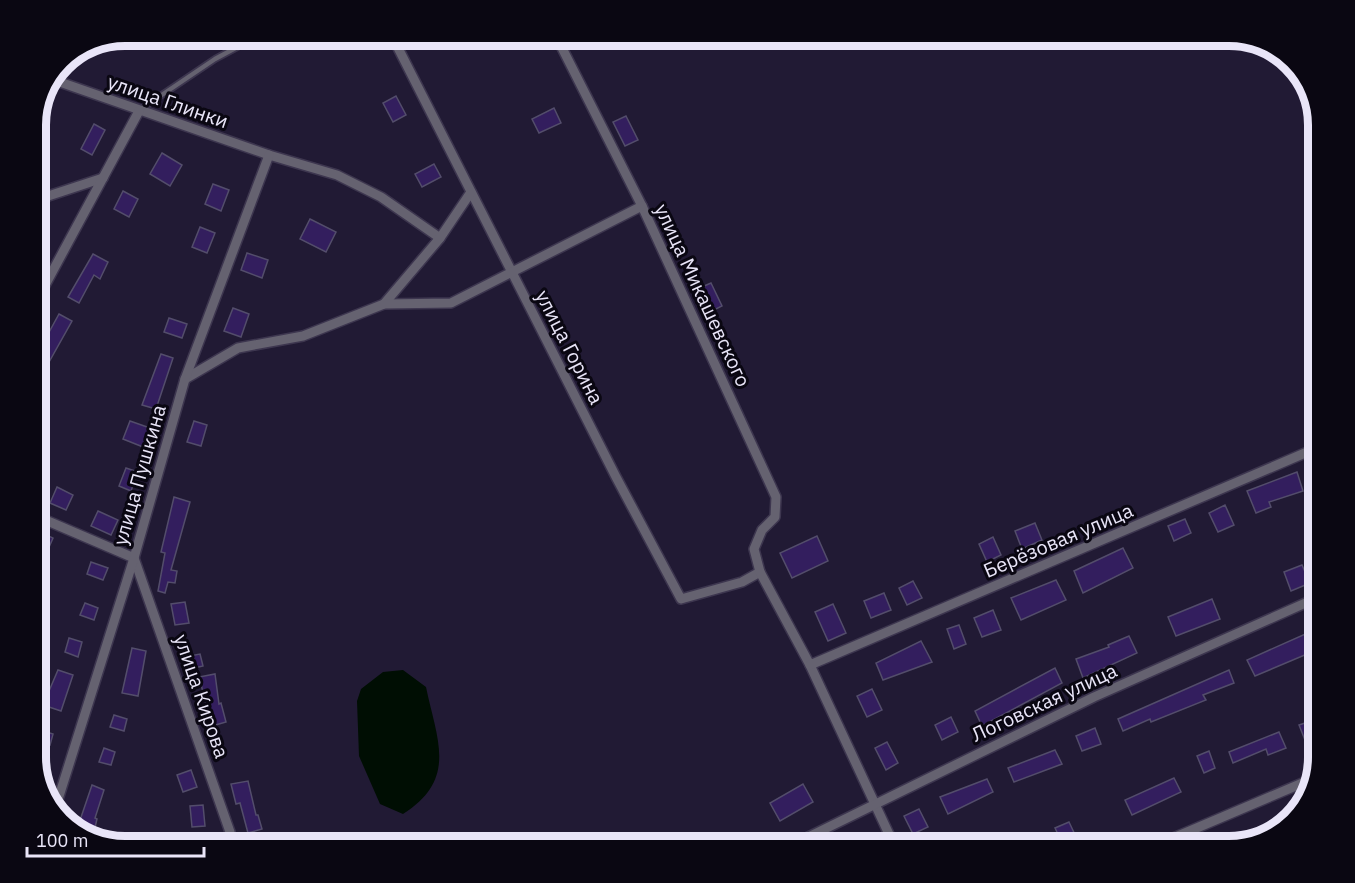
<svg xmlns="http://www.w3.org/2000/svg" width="1355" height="883" font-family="'IBM Plex Sans',sans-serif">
	<rect width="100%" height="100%" fill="#211a34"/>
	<!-- water -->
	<path fill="#000e03" d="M403,670L426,687C437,740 458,779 403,814L380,804L359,756L357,701L361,689L383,672Z"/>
	<!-- building -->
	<g fill="#331e5e" stroke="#534d6b" stroke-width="1.5">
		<polygon points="396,96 406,115 393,122 383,103"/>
		<polygon points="554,108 561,123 539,133 532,119"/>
		<polygon points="626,116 638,140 625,146 613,122"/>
		<polygon points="94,124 105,130 92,155 81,149"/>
		<polygon points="162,153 182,165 170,186 150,174"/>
		<polygon points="434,164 441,177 422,187 415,174"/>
		<polygon points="213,184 229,190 221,211 205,204"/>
		<polygon points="123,191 138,199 129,217 114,209"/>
		<polygon points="310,219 336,232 326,252 300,239"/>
		<polygon points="200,227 215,233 207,253 192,247"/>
		<polygon points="247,253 268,260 262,278 241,270"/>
		<polygon points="93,254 108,262 100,279 94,275 79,303 68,297"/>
		<polygon points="711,283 722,306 706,314 695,290"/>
		<polygon points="233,308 249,314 241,337 224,331"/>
		<polygon points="59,314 72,321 49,362 36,356"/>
		<polygon points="169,318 187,324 182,338 164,332"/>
		<polygon points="161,354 173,358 156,409 142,405"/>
		<polygon points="130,421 150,428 143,447 123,439"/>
		<polygon points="194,421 207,425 201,446 187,442"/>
		<polygon points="126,468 138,472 131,491 119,486"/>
		<polygon points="1297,472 1303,491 1269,502 1271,507 1256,513 1247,491"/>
		<polygon points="57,487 73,495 66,510 50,503"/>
		<polygon points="174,497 190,502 171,570 177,571 175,583 168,582 165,593 158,591 165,553 161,552"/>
		<polygon points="1225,505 1234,525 1218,532 1209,513"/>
		<polygon points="98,511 118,520 111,535 91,526"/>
		<polygon points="1185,519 1191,533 1174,541 1168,526"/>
		<polygon points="1035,523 1042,540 1022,549 1015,531"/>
		<polygon points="38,531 53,538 46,554 36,549"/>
		<polygon points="817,536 828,561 792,578 780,553"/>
		<polygon points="993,537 1001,555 987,562 979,544"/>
		<polygon points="1123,548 1133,568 1083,593 1074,571"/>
		<polygon points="91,562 108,568 103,580 87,574"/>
		<polygon points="1302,565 1310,583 1291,591 1284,572"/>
		<polygon points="1056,580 1066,600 1021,620 1011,598"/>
		<polygon points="913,581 922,598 907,605 899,588"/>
		<polygon points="884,593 891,610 871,618 864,601"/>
		<polygon points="1212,599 1220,619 1176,636 1168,617"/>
		<polygon points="185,602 189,623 175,625 171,604"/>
		<polygon points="85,603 98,608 94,620 80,615"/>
		<polygon points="833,604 846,633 828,641 815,612"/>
		<polygon points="993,610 1001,630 982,637 974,618"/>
		<polygon points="959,625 966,644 954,649 947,629"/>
		<polygon points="1319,628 1319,649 1255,676 1247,660"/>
		<polygon points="1129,636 1137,653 1083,678 1076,659 1109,647 1108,645"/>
		<polygon points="69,638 82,642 78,657 65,652"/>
		<polygon points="921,641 932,662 883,680 876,663"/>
		<polygon points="132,648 146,651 138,696 122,693"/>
		<polygon points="200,654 203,666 186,670 184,657"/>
		<polygon points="1055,668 1062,683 982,726 975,711"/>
		<polygon points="58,670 73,675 61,711 43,705"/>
		<polygon points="1229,670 1234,683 1203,695 1206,700 1151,722 1150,719 1123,731 1118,719"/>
		<polygon points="215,674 219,704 221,703 226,722 212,726 199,677"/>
		<polygon points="872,689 882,710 867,717 857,696"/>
		<polygon points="114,715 127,719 124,731 110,727"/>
		<polygon points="951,717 958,732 942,740 935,725"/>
		<polygon points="1317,719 1319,735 1305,740 1299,725"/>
		<polygon points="1095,728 1101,744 1082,751 1076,736"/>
		<polygon points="40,730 53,734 50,745 37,742"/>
		<polygon points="1279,732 1286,748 1268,755 1266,749 1233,763 1229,752"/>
		<polygon points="887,742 898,763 886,770 875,748"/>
		<polygon points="104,748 115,752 111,765 99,762"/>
		<polygon points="1055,750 1062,764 1014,782 1008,768"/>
		<polygon points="1209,751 1215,768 1204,773 1197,756"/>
		<polygon points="191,770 197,787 183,792 177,775"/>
		<polygon points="1174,778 1181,792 1132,815 1125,800"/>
		<polygon points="987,779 993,792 948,814 940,797"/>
		<polygon points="248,781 256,815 258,815 262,829 248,833 240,803 236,804 231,784"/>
		<polygon points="803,784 813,802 780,821 770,803"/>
		<polygon points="92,785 104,790 95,818 97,819 93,836 76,832"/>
		<polygon points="203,805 205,826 192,827 190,806"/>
		<polygon points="919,809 928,827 913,834 904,816"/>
		<polygon points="1069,822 1078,841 1064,847 1055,828"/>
	</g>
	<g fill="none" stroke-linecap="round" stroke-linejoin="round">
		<defs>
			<polyline id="service" points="141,109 215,59 258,36"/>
			<g id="minor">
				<polyline points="392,36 616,477 681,599 742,582 760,572"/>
				<polyline points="556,36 642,206 776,497 775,517 762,530 754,549 760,572 810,665 895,847"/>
				<polyline points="54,80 269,155 337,175 381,197 440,238"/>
				<polyline points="36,200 103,178"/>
				<polyline points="36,302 139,111"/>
				<polyline points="384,304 440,238 471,192"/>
				<polyline points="185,379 238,348 303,336 384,304 451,303 642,206"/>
				<polyline points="36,516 134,558 230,832 230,847"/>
				<polyline points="810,665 1319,447"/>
				<polyline points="55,809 134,558 185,379 269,155"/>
				<polyline points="788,847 1094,697 1319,597"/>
				<polyline points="1152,847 1312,779"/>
			</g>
		</defs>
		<!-- service casing -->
		<use href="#service" stroke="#3d364f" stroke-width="8"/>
		<!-- minor casing -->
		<use href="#minor" stroke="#3d364f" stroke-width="12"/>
		<!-- service -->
		<use href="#service" stroke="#656270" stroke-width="4.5"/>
		<!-- minor -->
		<use href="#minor" stroke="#656270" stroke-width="9"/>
	</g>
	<g text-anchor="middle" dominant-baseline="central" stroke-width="6" stroke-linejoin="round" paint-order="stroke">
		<!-- street labels -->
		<g font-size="20" fill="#e9e5f8" stroke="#0a0712">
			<text transform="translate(168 101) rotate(19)">улица Глинки</text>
			<text transform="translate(703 295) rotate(65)">улица Микашевского</text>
			<text transform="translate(570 347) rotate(63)">улица Горина</text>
			<text transform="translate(139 475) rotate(-74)">улица Пушкина</text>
			<text transform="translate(1058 540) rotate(-23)">Берёзовая улица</text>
			<text transform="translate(202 696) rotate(71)">улица Кирова</text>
			<text transform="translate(1044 702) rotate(-25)">Логовская улица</text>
		</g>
	</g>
	<!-- crop -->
	<path d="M0 0H1355V883H0ZM125 46H1229A79 79 0 0 1 1308 125V757A79 79 0 0 1 1229 836H125A79 79 0 0 1 46 757V125A79 79 0 0 1 125 46Z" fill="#0a0712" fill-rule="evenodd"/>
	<path fill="none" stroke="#e9e5f8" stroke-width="8" d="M125 46H1229A79 79 0 0 1 1308 125V757A79 79 0 0 1 1229 836H125A79 79 0 0 1 46 757V125A79 79 0 0 1 125 46Z"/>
	<!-- scale -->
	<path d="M27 847v9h177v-9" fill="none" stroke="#e9e5f8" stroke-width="3"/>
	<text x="36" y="847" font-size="18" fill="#e9e5f8" stroke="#0a0712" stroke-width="4.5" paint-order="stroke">100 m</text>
</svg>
